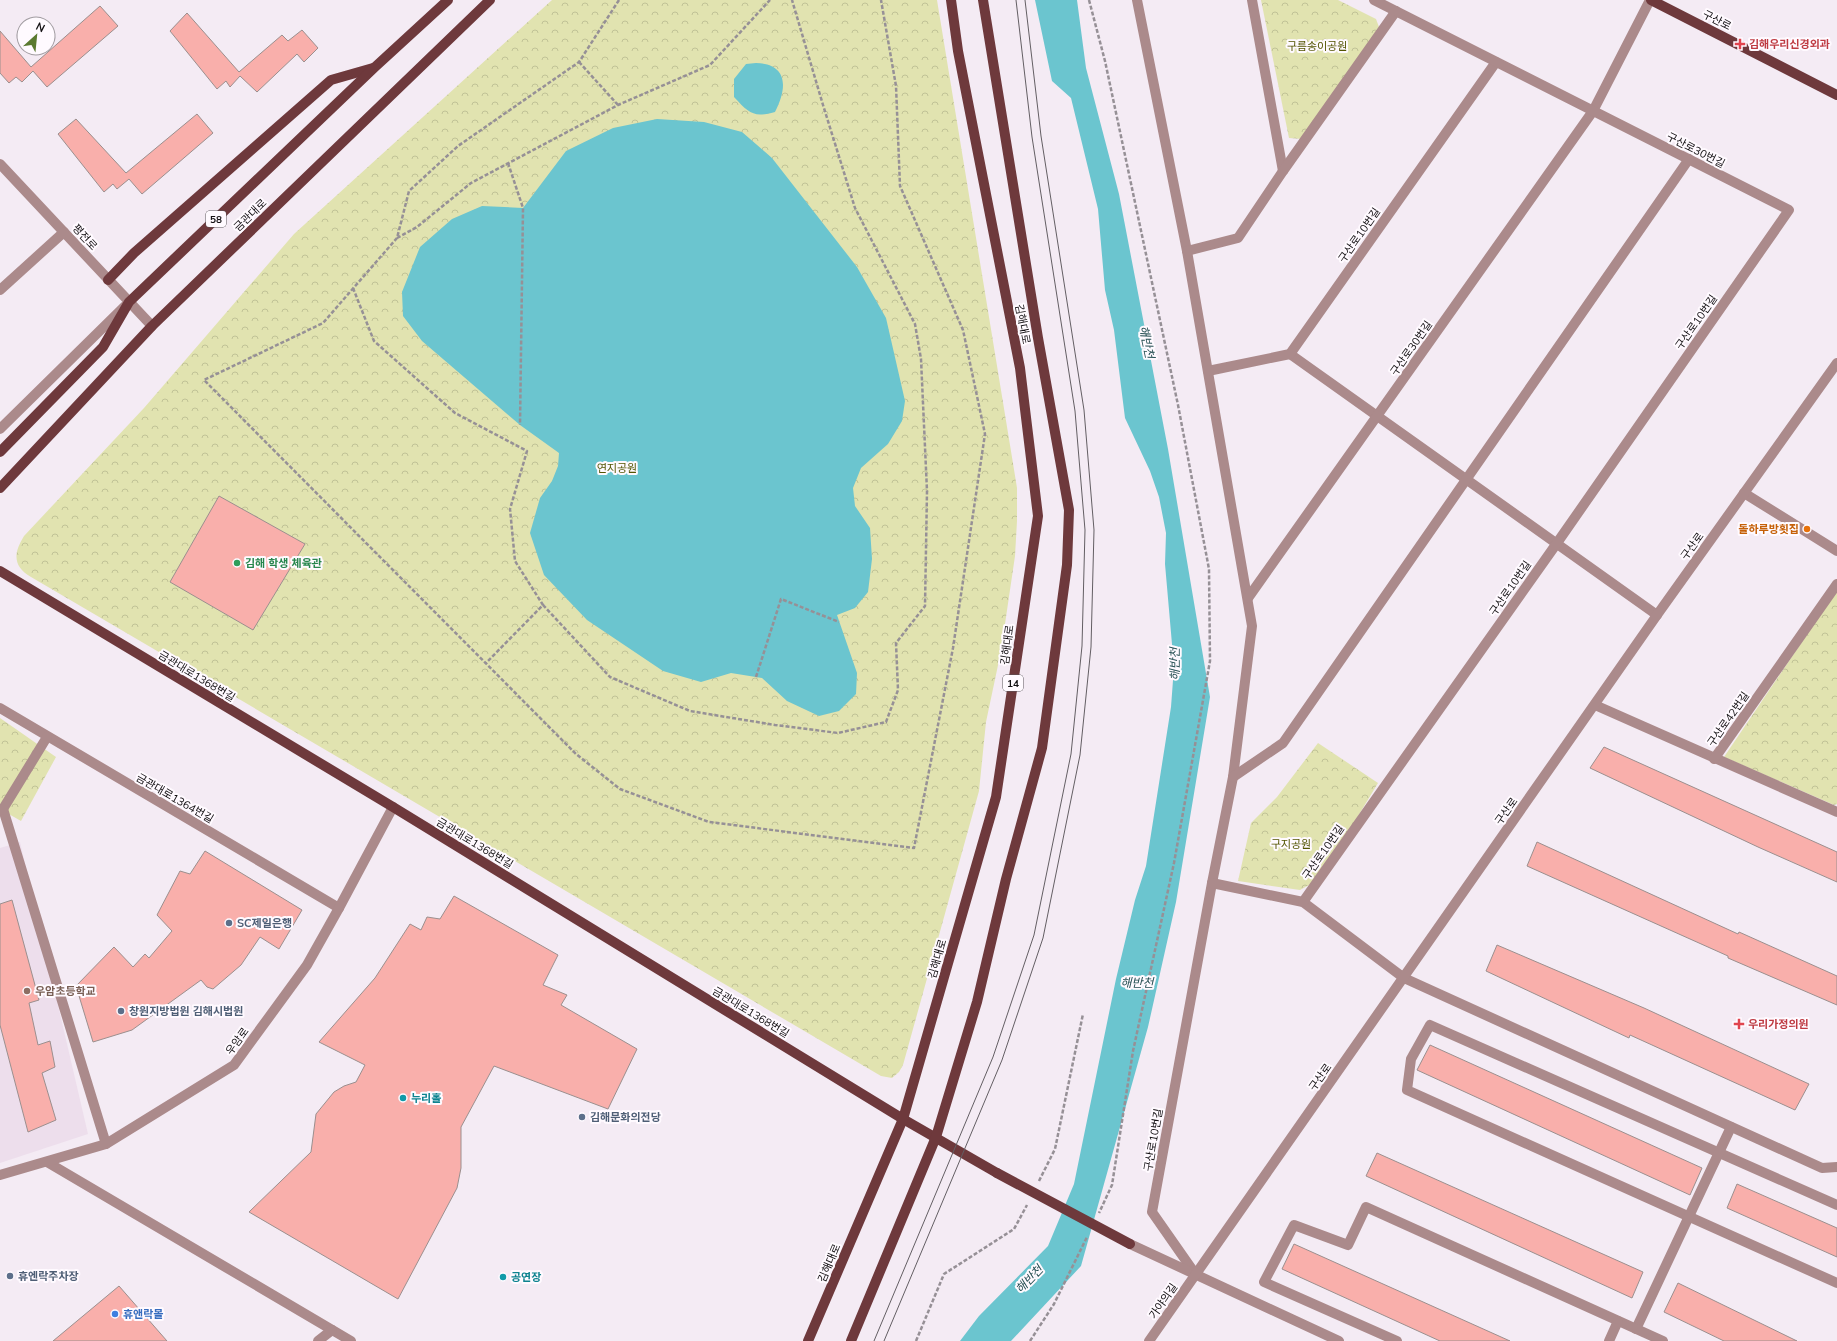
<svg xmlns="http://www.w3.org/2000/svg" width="1837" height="1341" font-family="Mulish,'Noto Sans KR',sans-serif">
	<defs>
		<pattern id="park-crowns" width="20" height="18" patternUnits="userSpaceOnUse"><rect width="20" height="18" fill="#e1e3b0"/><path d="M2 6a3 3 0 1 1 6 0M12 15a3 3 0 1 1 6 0" fill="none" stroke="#c0c296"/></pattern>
	</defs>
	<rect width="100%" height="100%" fill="#f4ebf4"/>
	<!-- built -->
	<polygon fill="#eddeec" points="20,842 88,1134 0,1163 0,848"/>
	<!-- park -->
	<g fill="url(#park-crowns)">
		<path d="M552,0H937L1010,445L1017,488V521L1015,556L1001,651L986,722L979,791L903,1065L899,1072L892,1078L881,1076L31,577C13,566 13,554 24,536L144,408L294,234Z"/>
		<polygon points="1261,0 1338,0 1376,19 1382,35 1302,139 1289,138"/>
		<polygon points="1837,590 1837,804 1834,805 1724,757"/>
		<polygon points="0,718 56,757 21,821 0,809"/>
		<polygon points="1318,743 1378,783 1320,879 1300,890 1238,881 1251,823 1277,797"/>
	</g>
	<!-- water -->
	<g fill="#6bc5cf">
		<polygon points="1035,0 1077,0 1086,68 1119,194 1168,449 1210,697 1176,902 1148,1027 1081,1266 1011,1341 960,1341 979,1316 1048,1246 1074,1184 1116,979 1135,900 1146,866 1171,707 1174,667 1165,564 1166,533 1159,497 1150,471 1125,418 1114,330 1105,290 1098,209 1071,98 1052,81"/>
		<path d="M756,63C789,64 787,89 775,112C753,118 749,113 734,97V79L746,64Z"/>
		<polygon points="657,119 704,122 742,132 772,158 857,267 886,318 905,401 902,421 888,444 861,468 853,488 855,506 870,528 872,559 868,592 855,608 837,615 857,673 856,694 839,711 819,716 787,701 762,678 731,673 701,682 663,671 587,620 544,575 530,533 540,498 552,481 558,466 559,453 520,425 422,341 403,316 402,292 420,247 452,219 482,206 523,208 566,151 613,128"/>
	</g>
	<!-- building -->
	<g fill="#f9afab" stroke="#9b8f8e">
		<polygon points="100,6 118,26 47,87 33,71 22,82 16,77 9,83 0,73 0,31 31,67"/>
		<polygon points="187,13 239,72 282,35 288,41 302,30 318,48 304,62 297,54 257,92 240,76 230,87 226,81 217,89 170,31"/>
		<polygon points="197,114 213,133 142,194 129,179 117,189 113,184 104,192 58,134 76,119 126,173"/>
		<polygon points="219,496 305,544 253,630 170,582"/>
		<polygon points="1604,747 1837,852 1837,882 1758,847 1590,768"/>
		<polygon points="1537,842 1738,934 1739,932 1837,976 1837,1005 1728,958 1728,956 1527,866"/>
		<polygon points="205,851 302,910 279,949 260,937 241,965 213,989 207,987 201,980 132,1030 93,1042 76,986 114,947 133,967 145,954 149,958 172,931 157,915 180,871 190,874"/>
		<polygon points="454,896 558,955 543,985 567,995 561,1005 637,1049 608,1109 494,1066 461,1127 461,1168 457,1188 398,1299 249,1212 311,1152 316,1114 334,1092 344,1086 356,1082 365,1065 319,1042 375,978 410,924 421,930 427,917 440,919"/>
		<polygon points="12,900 39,1000 29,1003 38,1045 50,1041 55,1067 42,1073 56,1120 28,1132 0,1025 0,904"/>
		<polygon points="1497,945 1644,1008 1809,1084 1795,1110 1630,1035 1629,1038 1486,971"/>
		<polygon points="1430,1045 1702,1168 1690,1195 1417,1070"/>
		<polygon points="1377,1153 1643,1272 1632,1298 1366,1176"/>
		<polygon points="1737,1184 1837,1228 1837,1257 1727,1208"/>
		<polygon points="1294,1244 1510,1341 1440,1341 1282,1269"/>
		<polygon points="1678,1283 1797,1341 1724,1341 1664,1312"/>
		<polygon points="119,1286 167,1341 53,1341"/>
	</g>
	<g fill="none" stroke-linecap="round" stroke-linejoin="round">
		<!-- path -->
		<g stroke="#969096" stroke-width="2.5" stroke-dasharray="4 2" stroke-linecap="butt">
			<polyline points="619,0 579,62 458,146 409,191 397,238 323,323 204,380 576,754 620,789 709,822 914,848 953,648 985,434 963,330 900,186 896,86 881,0"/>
			<polyline points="1089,0 1105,61 1178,405 1209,569 1210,661 1174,863 1133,1051 1112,1185 1099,1213"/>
			<polyline points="579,62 618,105"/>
			<polyline points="508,163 523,208 520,425"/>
			<polyline points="397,238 417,227 471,183 618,105 710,65 770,0"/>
			<polyline points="353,288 374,341 455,413 527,451 510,509 515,561 543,605 486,663"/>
			<polyline points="543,605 610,677 690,711 775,725 838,733 886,722 898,690 896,643 925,606 927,491 921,359 915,324 855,208 823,105 792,0"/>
			<polyline points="756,677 781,599 839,622"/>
			<polyline points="1039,1181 1055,1149 1083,1014"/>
			<polyline points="916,1341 944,1274 1014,1229 1027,1205"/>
			<polyline points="1030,1341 1054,1304 1087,1237"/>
		</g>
		<!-- minor -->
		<g stroke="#ab8a8b" stroke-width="10">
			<polyline points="1137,0 1187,251 1252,626 1233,777 1212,883 1152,1212 1196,1275"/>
			<polyline points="1252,0 1283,171"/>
			<polyline points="0,164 152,326"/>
			<polyline points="1187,251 1238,238 1283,171 1396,11"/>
			<polyline points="0,290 64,232"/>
			<polyline points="1290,354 1657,615"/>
			<polyline points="1208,371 1290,354 1496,62"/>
			<polyline points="0,429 125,306"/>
			<polyline points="1744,493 1837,551"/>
			<polyline points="1248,598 1593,111 1650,0"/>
			<polyline points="1595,705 1837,812"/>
			<polyline points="0,708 339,908"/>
			<polyline points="1714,759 1837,584"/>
			<polyline points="1233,777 1283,743 1689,159"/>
			<polyline points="3,809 106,1144"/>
			<polyline points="0,810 3,809 47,737"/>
			<polyline points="1212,883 1303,902 1404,978 1822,1168 1837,1167"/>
			<polyline points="1303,902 1557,543 1789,210 1374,0"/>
			<polyline points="47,1162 351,1341"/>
			<polyline points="0,1175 106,1144 234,1065 307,965 339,908 393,807"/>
			<polyline points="1837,1205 1430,1025 1411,1059 1407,1090 1837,1283"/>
			<polyline points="1130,1244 1339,1341"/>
			<polyline points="1636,1329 1731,1127"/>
			<polyline points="318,1341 332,1330"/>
			<polyline points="1149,1341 1657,615 1837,363"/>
			<polyline points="1397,1341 1264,1282 1294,1225 1348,1245 1366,1207 1663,1341"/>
			<polyline points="1609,1341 1618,1321"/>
		</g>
		<!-- major -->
		<g stroke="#6e393c" stroke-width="10">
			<polyline points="1651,0 1837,95"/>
			<polyline points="108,280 134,253 331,80 373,68"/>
			<polyline points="0,452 103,347 129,302 375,67 448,0"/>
			<polyline points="0,488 152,326 490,0"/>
			<polyline points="0,571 393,807 903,1119 997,1173"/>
			<polyline points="808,1341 903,1119 996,797 1038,516 1020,368 958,51 951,0"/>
			<polyline points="851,1341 936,1137 977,1002 1006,879 1042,748 1067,565 1069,510 1038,338 983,0"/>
		</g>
		<!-- tram -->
		<g stroke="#635e63" stroke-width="1">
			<polyline points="874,1341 993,1057 1034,935 1071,754 1082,646 1085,530 1075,411 1032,137 1016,0"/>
			<polyline points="884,1341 1002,1060 1043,938 1080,755 1091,647 1094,530 1084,410 1041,136 1025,0"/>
		</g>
		<!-- major-bridge -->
		<polyline stroke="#6e393c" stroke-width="10" points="997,1173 1130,1244"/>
	</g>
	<!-- markers -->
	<g fill="#e0444e" stroke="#fffaff" stroke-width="1.5">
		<path d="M1738 38h4v4h4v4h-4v4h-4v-4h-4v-4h4z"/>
		<path d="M1737 1018h4v4h4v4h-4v4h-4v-4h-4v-4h4z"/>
	</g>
	<circle fill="#e8710a" stroke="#fffaff" stroke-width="1.5" cx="1807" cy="529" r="4"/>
	<circle fill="#2e9e5b" stroke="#fffaff" stroke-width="1.5" cx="237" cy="563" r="4"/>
	<g fill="#5c6f8a" stroke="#fffaff" stroke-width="1.5">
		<circle cx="229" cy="923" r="4"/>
		<circle cx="121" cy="1011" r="4"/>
		<circle cx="582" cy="1117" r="4"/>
		<circle cx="10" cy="1276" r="4"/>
	</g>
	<circle fill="#8d6e63" stroke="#fffaff" stroke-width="1.5" cx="27" cy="991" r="4"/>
	<g fill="#0f9aa8" stroke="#fffaff" stroke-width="1.5">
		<circle cx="403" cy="1098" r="4"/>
		<circle cx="503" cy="1277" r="4"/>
	</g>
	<circle fill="#3f7fe0" stroke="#fffaff" stroke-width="1.5" cx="115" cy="1314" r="4"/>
	<g text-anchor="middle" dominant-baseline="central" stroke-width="4" stroke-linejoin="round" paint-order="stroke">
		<!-- shield labels -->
		<g fill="#fffaff" stroke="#5a565a" stroke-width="1">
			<rect x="206" y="211" width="20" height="16" rx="3"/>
			<rect x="1003" y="675" width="20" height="16" rx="3"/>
		</g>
		<g font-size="10" font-weight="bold" fill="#131013">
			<text x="216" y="219">58</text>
			<text x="1013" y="683">14</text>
		</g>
		<!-- street labels -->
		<g font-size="11" fill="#131013" stroke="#fffaff">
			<text transform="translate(1717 20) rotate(27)">구산로</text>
			<text transform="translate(1696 150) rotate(27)">구산로30번길</text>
			<text transform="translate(250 215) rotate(-44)">금관대로</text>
			<text transform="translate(1359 235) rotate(-55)">구산로10번길</text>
			<text transform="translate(85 237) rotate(47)">평전로</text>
			<text transform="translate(1696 322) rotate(-55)">구산로10번길</text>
			<text transform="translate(1023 324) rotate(79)">김해대로</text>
			<text transform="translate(1411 348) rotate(-55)">구산로30번길</text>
			<text transform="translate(1692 546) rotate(-54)">구산로</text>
			<text transform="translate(1510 588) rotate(-55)">구산로10번길</text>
			<text transform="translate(1007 645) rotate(-82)">김해대로</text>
			<text transform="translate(197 676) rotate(31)">금관대로1368번길</text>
			<text transform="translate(1728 719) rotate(-55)">구산로42번길</text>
			<text transform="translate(175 798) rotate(30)">금관대로1364번길</text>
			<text transform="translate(1506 811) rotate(-55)">구산로</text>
			<text transform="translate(475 843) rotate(31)">금관대로1368번길</text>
			<text transform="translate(1323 852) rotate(-55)">구산로10번길</text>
			<text transform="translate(937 959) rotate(-74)">김해대로</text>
			<text transform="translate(751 1012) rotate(31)">금관대로1368번길</text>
			<text transform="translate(237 1041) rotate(-54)">우암로</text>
			<text transform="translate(1320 1077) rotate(-55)">구산로</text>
			<text transform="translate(1153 1140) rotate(-80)">구산로10번길</text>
			<text transform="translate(829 1263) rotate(-67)">김해대로</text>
			<text transform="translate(1163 1301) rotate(-55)">가야의길</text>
		</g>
		<!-- health labels -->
		<g font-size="11" font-weight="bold" fill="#be3a42" stroke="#fffaff" text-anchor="start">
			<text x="1749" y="44">김해우리신경외과</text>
			<text x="1748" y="1024">우리가정의원</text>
		</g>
		<!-- park labels -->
		<g font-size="11" fill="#545502" stroke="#fffaff">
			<text x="1317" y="46">구름송이공원</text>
			<text x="617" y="468">연지공원</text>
			<text x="1291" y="844">구지공원</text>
		</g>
		<!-- food labels -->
		<g font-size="11" font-weight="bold" fill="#c56008" stroke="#fffaff" text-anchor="end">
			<text x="1799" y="529">돌하루방횟집</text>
		</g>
		<!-- leisure labels -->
		<g font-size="11" font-weight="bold" fill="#27864d" stroke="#fffaff" text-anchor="start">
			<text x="245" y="563">김해 학생 체육관</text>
		</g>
		<!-- service labels -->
		<g font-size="11" font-weight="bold" fill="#4e5e75" stroke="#fffaff" text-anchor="start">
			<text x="237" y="923">SC제일은행</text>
			<text x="129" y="1011">창원지방법원 김해시법원</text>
			<text x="590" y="1117">김해문화의전당</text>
			<text x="18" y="1276">휴엔락주차장</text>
		</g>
		<!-- education labels -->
		<g font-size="11" font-weight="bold" fill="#785e54" stroke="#fffaff" text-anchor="start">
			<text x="35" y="991">우암초등학교</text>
		</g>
		<!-- culture labels -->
		<g font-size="11" font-weight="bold" fill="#0d838f" stroke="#fffaff" text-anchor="start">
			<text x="411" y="1098">누리홀</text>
			<text x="511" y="1277">공연장</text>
		</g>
		<!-- shop labels -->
		<g font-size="11" font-weight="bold" fill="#366cbe" stroke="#fffaff" text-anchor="start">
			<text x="123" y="1314">휴앤락몰</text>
		</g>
		<!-- water labels -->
		<g font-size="12" font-style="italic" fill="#244e52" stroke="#fffaff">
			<text transform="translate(1147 342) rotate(78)">해반천</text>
			<text transform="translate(1174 664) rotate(-90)">해반천</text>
			<text x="1137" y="982">해반천</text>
			<text transform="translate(1029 1279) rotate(-46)">해반천</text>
		</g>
	</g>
	<!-- north arrow -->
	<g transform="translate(36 36) rotate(27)"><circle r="19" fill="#fffaff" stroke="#a19ca1"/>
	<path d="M0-3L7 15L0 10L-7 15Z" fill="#5b7a30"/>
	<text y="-6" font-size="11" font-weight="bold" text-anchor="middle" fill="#131013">N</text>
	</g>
</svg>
